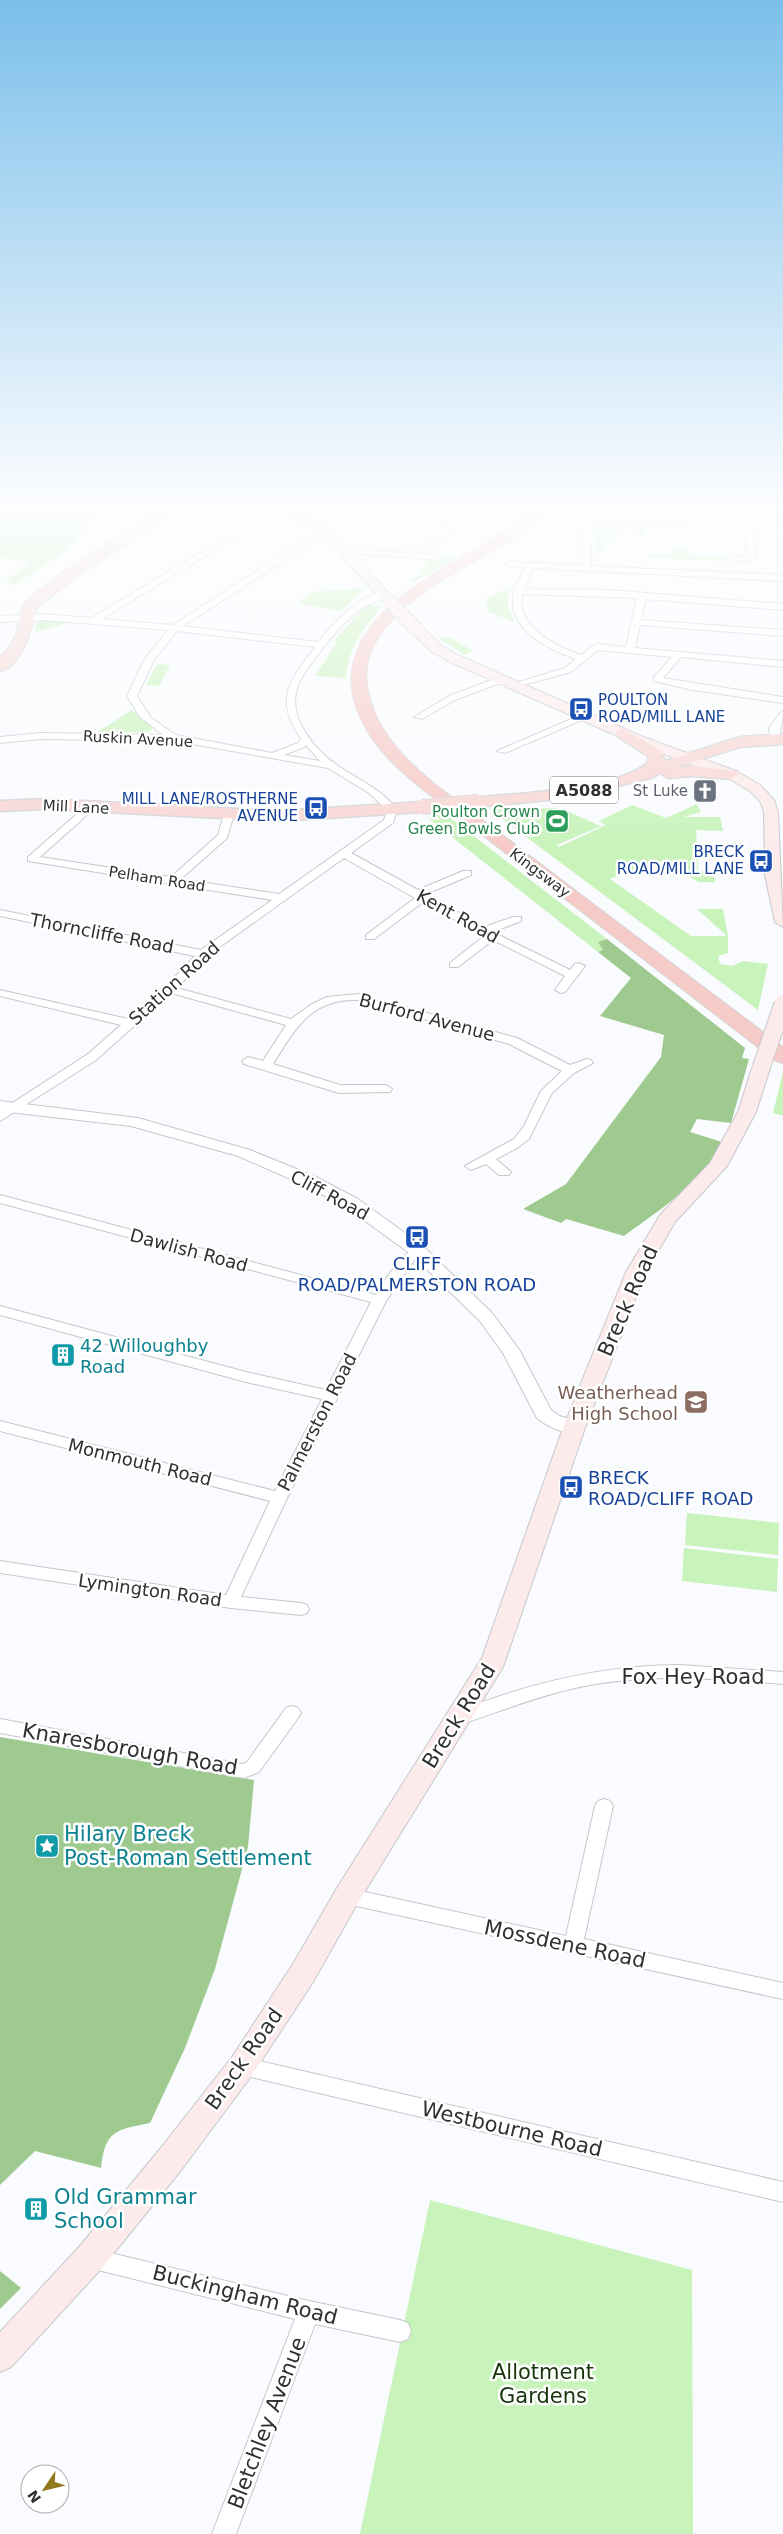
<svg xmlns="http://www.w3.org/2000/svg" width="783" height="2534" font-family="'DejaVu Sans',sans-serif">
	<rect width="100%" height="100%" fill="#f9fbfe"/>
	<!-- green -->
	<g fill="#c8f3ba">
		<polygon points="0,502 115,502 101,512 59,556 15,585 4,582 32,562 0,558"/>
		<polygon points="601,526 643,526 644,536 639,536 639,530 608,529 608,534 617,534 617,542 604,541 604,553 594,553 597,527"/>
		<polygon points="670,549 690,550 690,555 726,556 726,561 648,558 648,553 673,554 673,551"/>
		<polygon points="445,556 457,557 414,582 410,580 420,575 428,559 441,560"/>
		<polygon points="366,588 341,611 298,604 311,592"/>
		<path d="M510,588C505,601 509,611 515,622L488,612L486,598Z"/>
		<path d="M376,605L381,607C364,628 347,651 346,678L315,676L337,642L334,640L366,606Z"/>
		<polygon points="47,618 80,619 37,632 34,630 36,623"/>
		<polygon points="450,637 473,651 464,655 439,638"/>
		<polygon points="157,664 170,665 159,686 146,685"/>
		<polygon points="132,710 153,728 149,732 96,733"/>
		<path d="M697,804L701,812L684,817H720L723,831L696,830L698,870L714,875L715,882H699L656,860L610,879L691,936H727L697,909H723L728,936V953L718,956L720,964L732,966L743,961L768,964L758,1010L489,809L505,807L517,817C557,800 563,810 601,826L557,845L559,847L606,825L599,821L632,805L666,818Z"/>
		<polygon points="433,813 444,813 607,939 598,942 603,950 598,952 428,818 440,820"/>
		<polygon points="783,1072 783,1116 773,1113"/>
		<polygon points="687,1513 779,1523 778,1555 685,1545"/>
		<polygon points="684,1548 778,1559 777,1592 682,1581"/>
		<polygon points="430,2200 692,2270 693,2534 360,2534"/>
	</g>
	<!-- forest -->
	<g fill="#9eca90">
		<path d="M607,939L745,1048L742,1058L749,1059L731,1123L697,1119L690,1132L722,1142C703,1183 659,1210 624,1236L566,1219L561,1223L523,1209L566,1184L661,1057L664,1035L600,1016L631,978L598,952L603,950L598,942Z"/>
		<path d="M0,1737L254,1780L248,1847L215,1969L185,2048L150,2123C115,2130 105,2131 101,2168L35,2151L0,2185Z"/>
		<polygon points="0,2271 21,2288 0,2309"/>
	</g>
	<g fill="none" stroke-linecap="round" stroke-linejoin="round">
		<defs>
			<g id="minor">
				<path d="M285,502H294L102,619L173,625L306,539L331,532V536L312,543L183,626L318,642C332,625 362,590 387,593V597C355,607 336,631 316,657C308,668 299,679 296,693C290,720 316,751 337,765C358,780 381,788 397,810L393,823L351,853L418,890L463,871H471V875L426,894L484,927L513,917H521V921L493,932L570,970L575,964L579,963L585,966L565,992L561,993L555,990L565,976L493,940L458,967H450V963L484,936L423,902L374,939H366V935L415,898L344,858L207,956L177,988L291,1019L312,1004L327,997L359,994L517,1038L570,1065L587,1059L591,1060L593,1063L574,1073L552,1093L529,1139L517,1148L496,1159L511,1172L509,1175H499L486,1164L471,1170L465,1166L514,1139L524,1126L541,1091L562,1071L509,1044L358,1000C311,998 295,1029 273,1064L340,1085H386L392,1089L390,1092L339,1093L244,1064L242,1061L248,1057L263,1061L286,1025L171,993L96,1060L0,1121V1111L88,1054L121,1025L0,996V990L128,1019L165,987L195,956L0,916V910L201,950L272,900L28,861V857L87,805H95L96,807L40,857L171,877L218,835L224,814L229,811L234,814L227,838L181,879L279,894L384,820L387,810L369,793L328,768L175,741L40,739L0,743V737L40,733L163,735L140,717L127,696L144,660L168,630L43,620L0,622V616L43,614L91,618ZM177,631L315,647C289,682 274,699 301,739L298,743L272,753L176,735L151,718L137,696L154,660ZM306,745L320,761L284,755L304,747Z"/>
				<polygon points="338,502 352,502 455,523 487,502 496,502 420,554 436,555 437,557 433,559 342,553 342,549 345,549 410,553 450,527"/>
				<path d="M589,503L593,505L592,522L783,519V523L751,524L756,558C750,562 735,562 729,558L733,556H748L743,524L592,526L590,566L783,575V581L533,568L524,589L608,590L783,604V610L646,599L641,620L783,630V636L640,625L635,648L783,661V667L681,657L663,678L783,697V703L693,690L654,681V677L672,657L598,650L571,672L512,688V684L565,668L576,659C549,650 509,630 513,597C514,586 521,576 525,567L510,566L506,564L510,562L582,565L585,505ZM522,594L637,598L626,647L596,644L581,655C555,646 516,627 522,594Z"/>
				<polygon points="500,677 505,680 503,682 457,699 422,719 414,717 451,695"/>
				<path d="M783,712C783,722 779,729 780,739L772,741L769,728L780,713Z"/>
				<polygon points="583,714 591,716 505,753 497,751"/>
				<path d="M0,1195L376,1295C385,1281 405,1244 423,1248L425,1251L416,1258L386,1301L287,1498L241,1597L301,1603L307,1605L309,1609L307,1613L301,1615L231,1608L0,1573V1561L226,1595L270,1501L0,1431V1421L275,1491L322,1399L246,1382L0,1315V1306L246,1372L326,1390L371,1302L0,1203Z"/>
				<path d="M680,1665L783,1672V1684C713,1678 644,1673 575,1688C535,1697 498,1712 459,1725L453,1723L450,1718L453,1713C526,1684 601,1665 680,1665Z"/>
				<polygon points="292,1706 298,1708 301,1713 298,1718 259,1772 244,1778 0,1733 0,1719 243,1764 247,1762 286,1708"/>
				<polygon points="604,1799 610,1801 613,1806 584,1939 783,1983 783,1999 347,1904 340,1902 338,1896 340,1890 347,1888 566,1936 595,1806 598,1801"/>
				<polygon points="242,2057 783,2182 783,2202 242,2075 235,2072 232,2066 235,2060"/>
				<polygon points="90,2248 309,2301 400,2320 408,2323 411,2331 408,2339 400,2342 315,2324 236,2534 212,2534 295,2319 90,2268 82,2265 79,2258 82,2251"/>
			</g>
			<path id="tertiary" d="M0,1101L138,1118L250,1150L316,1177L358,1199L424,1247L492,1313L520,1351L551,1410L560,1416L581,1423L584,1428L581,1433C567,1436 548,1427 537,1418L503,1353L480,1321L412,1255L346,1207L304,1185L238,1156L131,1126L0,1111Z"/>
			<g id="secondary">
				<path d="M259,502C316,502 358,560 393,598L395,601L393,604H385L324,536Z"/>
				<polygon points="416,625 421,626 441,645 458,655 641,736 736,771 760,785 774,800 778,812 783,927 775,922 765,875 764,812 760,801 750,791 726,777 631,742 448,661 431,651 411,632 410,629"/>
				<polygon points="761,1063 767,1064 770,1068 756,1112 727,1166 675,1222 646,1272 585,1428 503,1667 357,1904 313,1982 252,2075 182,2169 101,2269 11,2367 0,2372 0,2332 79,2247 160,2149 232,2057 293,1964 337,1888 482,1658 563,1428 626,1272 660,1215 710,1163 738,1112 752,1068 755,1064"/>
			</g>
			<g id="primary">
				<path d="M174,502H188L75,577L36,608C32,627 23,666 0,671V658L11,645L16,635L24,603L65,571Z"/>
				<path d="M623,728L661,751L665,761L740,737L783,734V744L740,747L676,767L691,766L737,771L739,774L731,779L691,776L668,778L660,773L651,778L566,798L478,807L470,802L478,797C517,794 623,789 649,761L648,756L617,736L615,733L617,730Z"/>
				<polygon points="44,799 279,811 422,802 428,803 430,807 428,811 422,812 279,821 44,809 0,811 0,801"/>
			</g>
			<path id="trunk" d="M543,502H558C548,515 532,525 519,534C473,566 397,595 372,649C358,680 373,718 393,743C421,779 469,809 505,837C597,908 690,977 783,1047V1063L776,1061L416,784C390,762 367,739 356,707C327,621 440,571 498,536C514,526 529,514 543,502Z"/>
		</defs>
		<!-- minor casing -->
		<use href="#minor" stroke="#c4c8cc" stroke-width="2"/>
		<!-- tertiary casing -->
		<use href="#tertiary" stroke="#c4c8cc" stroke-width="2"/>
		<!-- secondary casing -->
		<use href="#secondary" stroke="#c4c8cc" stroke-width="2"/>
		<!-- primary casing -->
		<use href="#primary" stroke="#d5d6d6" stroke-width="3"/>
		<!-- trunk casing -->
		<use href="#trunk" stroke="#d5d6d6" stroke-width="2"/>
		<!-- minor -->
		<use href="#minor" fill="#fff" fill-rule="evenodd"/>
		<!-- tertiary -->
		<use href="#tertiary" fill="#fff" fill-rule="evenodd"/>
		<!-- secondary -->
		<use href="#secondary" fill="#fcebea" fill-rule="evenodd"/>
		<!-- primary -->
		<use href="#primary" fill="#f8d7d4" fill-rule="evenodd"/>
		<!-- trunk -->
		<use href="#trunk" fill="#f6cac6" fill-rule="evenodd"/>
		<defs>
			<polyline id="secondary-bridge-far1" points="389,601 416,629"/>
			<polyline id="secondary-bridge" points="761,1068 783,1004"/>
			<polyline id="primary-bridge" points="422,807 478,802"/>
		</defs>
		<!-- secondary-bridge-far1 casing -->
		<use href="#secondary-bridge-far1" stroke="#c4c8cc" stroke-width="15" stroke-linecap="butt"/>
		<!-- secondary-bridge casing -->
		<use href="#secondary-bridge" stroke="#c4c8cc" stroke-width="19" stroke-linecap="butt"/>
		<!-- primary-bridge casing -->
		<use href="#primary-bridge" stroke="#d5d6d6" stroke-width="16" stroke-linecap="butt"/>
		<!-- secondary-bridge-far1 -->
		<use href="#secondary-bridge-far1" stroke="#fcebea" stroke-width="13"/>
		<!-- secondary-bridge -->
		<use href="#secondary-bridge" stroke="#fcebea" stroke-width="17"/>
		<!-- primary-bridge -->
		<use href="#primary-bridge" stroke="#f8d7d4" stroke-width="14"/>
	</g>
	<!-- sky -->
	<linearGradient id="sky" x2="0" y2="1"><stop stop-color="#7bbfea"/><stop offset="0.59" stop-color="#fcfdff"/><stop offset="1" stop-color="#fcfdff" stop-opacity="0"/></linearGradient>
	<rect width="783" height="856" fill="url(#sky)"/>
	<!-- icons -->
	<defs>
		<symbol id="bus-square" viewBox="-11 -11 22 22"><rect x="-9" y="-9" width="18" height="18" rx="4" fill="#1a4fb4" stroke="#fff"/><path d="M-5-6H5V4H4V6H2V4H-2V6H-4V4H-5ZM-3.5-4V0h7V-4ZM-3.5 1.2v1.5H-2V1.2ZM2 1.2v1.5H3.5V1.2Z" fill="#fff"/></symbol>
		<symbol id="church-square" viewBox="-11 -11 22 22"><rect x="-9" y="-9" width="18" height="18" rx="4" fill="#6b7280" stroke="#fff"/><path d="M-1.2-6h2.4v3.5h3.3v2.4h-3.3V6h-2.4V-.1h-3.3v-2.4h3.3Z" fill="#fff"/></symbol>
		<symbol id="stadium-square" viewBox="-11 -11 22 22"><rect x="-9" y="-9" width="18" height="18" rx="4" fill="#2e9e5b" stroke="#fff"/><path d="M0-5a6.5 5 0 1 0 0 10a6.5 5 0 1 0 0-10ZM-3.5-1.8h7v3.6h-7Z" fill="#fff"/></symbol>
		<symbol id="building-square" viewBox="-11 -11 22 22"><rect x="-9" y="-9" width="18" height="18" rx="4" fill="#0f9aa8" stroke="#fff"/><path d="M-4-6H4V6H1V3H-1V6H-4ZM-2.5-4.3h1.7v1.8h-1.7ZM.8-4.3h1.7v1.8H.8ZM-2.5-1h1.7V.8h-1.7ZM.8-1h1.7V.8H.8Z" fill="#fff"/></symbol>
		<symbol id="school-square" viewBox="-11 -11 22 22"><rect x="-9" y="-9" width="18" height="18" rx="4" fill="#8d6e63" stroke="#fff"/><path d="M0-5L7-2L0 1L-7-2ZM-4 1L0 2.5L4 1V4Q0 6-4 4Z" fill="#fff"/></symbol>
		<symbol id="sight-square" viewBox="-11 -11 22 22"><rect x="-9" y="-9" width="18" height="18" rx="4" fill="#0f9aa8" stroke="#fff"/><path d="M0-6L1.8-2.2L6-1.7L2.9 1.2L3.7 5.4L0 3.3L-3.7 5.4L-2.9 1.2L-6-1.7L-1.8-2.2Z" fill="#fff"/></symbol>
	</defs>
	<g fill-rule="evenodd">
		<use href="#bus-square" x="567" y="695" width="28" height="28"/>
		<use href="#church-square" x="691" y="777" width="28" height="28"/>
		<use href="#bus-square" x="302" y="794" width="28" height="28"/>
		<use href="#stadium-square" x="543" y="807" width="28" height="28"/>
		<use href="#bus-square" x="747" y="847" width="28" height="28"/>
		<use href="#bus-square" x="403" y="1223" width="28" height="28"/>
		<use href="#building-square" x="49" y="1341" width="28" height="28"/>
		<use href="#school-square" x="682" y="1388" width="28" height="28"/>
		<use href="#bus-square" x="557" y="1473" width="28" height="28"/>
		<use href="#sight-square" x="33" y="1832" width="28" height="28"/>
		<use href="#building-square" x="22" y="2195" width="28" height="28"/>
	</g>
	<g text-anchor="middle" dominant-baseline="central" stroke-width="5" stroke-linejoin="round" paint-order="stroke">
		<!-- far-transit labels -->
		<g font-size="15" fill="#164399" stroke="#fff" text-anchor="end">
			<text x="598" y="700" text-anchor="start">POULTON<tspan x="598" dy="17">ROAD/MILL LANE</tspan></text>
			<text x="298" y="799">MILL LANE/ROSTHERNE<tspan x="298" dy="17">AVENUE</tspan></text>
			<text x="744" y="852">BRECK<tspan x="744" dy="17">ROAD/MILL LANE</tspan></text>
		</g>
		<!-- far-street labels -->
		<g font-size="15" fill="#2f3032" stroke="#fff">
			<text transform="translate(138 739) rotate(3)">Ruskin Avenue</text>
			<text transform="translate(76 807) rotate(3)">Mill Lane</text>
			<text transform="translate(540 873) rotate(37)">Kingsway</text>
			<text transform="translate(157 879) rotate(9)">Pelham Road</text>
		</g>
		<!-- far-worship labels -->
		<g font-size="15" fill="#5b616d" stroke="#fff" text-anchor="end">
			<text x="688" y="791">St Luke</text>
		</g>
		<!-- far-leisure labels -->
		<g font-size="15" fill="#27864d" stroke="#fff" text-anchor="end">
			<text x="540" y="812">Poulton Crown<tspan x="540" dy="17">Green Bowls Club</tspan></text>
		</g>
		<!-- shield labels -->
		<rect fill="#fff" stroke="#6d6e70" stroke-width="1" x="550" y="776.5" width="68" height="27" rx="4"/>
		<g font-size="16" font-weight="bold" fill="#2f3032">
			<text x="584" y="790">A5088</text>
		</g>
		<!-- street labels -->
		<g font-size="18" fill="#2f3032" stroke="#fff">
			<text transform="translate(458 916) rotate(29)">Kent Road</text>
			<text transform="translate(102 933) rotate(11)">Thorncliffe Road</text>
			<text transform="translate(174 983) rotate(-42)">Station Road</text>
			<text transform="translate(427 1017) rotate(15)">Burford Avenue</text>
			<text transform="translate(330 1195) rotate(28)">Cliff Road</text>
			<text transform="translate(189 1250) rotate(15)">Dawlish Road</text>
			<text transform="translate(317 1422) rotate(-63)">Palmerston Road</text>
			<text transform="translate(140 1462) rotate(14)">Monmouth Road</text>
			<text transform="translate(150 1590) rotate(8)">Lymington Road</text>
		</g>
		<!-- transit labels -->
		<g font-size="18" fill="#164399" stroke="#fff">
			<text x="417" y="1263">CLIFF<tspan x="417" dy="21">ROAD/PALMERSTON ROAD</tspan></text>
			<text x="588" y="1477" text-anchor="start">BRECK<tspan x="588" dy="21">ROAD/CLIFF ROAD</tspan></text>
		</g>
		<!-- culture labels -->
		<g font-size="18" fill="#0d838f" stroke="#fff" text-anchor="start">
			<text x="80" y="1345">42 Willoughby<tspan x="80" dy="21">Road</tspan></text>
		</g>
		<!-- education labels -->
		<g font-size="18" fill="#785e54" stroke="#fff" text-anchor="end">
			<text x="678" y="1392">Weatherhead<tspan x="678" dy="21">High School</tspan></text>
		</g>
		<!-- near-street labels -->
		<g font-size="21" fill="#2f3032" stroke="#fff">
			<text transform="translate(628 1301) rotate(-66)">Breck Road</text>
			<text x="693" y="1677">Fox Hey Road</text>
			<text transform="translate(459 1716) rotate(-58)">Breck Road</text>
			<text transform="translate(130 1749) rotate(10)">Knaresborough Road</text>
			<text transform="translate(565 1944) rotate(12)">Mossdene Road</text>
			<text transform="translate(244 2059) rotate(-55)">Breck Road</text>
			<text transform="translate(512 2129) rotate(13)">Westbourne Road</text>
			<text transform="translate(245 2295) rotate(14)">Buckingham Road</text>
			<text transform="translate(267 2423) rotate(-69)">Bletchley Avenue</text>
		</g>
		<!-- near-culture labels -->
		<g font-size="21" fill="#0d838f" stroke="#fff" text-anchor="start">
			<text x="64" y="1834">HiIary Breck<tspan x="64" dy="24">Post-Roman Settlement</tspan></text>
			<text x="54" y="2197">Old Grammar<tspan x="54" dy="24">School</tspan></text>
		</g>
		<!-- near-park labels -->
		<g font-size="21" fill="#17340c" stroke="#fff">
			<text x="543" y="2372">Allotment<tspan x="543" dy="24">Gardens</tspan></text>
		</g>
	</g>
	<!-- north arrow -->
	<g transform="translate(45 2489) rotate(235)"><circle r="24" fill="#ffffff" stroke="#acacad"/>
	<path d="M0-4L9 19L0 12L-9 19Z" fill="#8f781d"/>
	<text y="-8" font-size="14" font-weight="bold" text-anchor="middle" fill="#2f3032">N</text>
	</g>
</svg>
